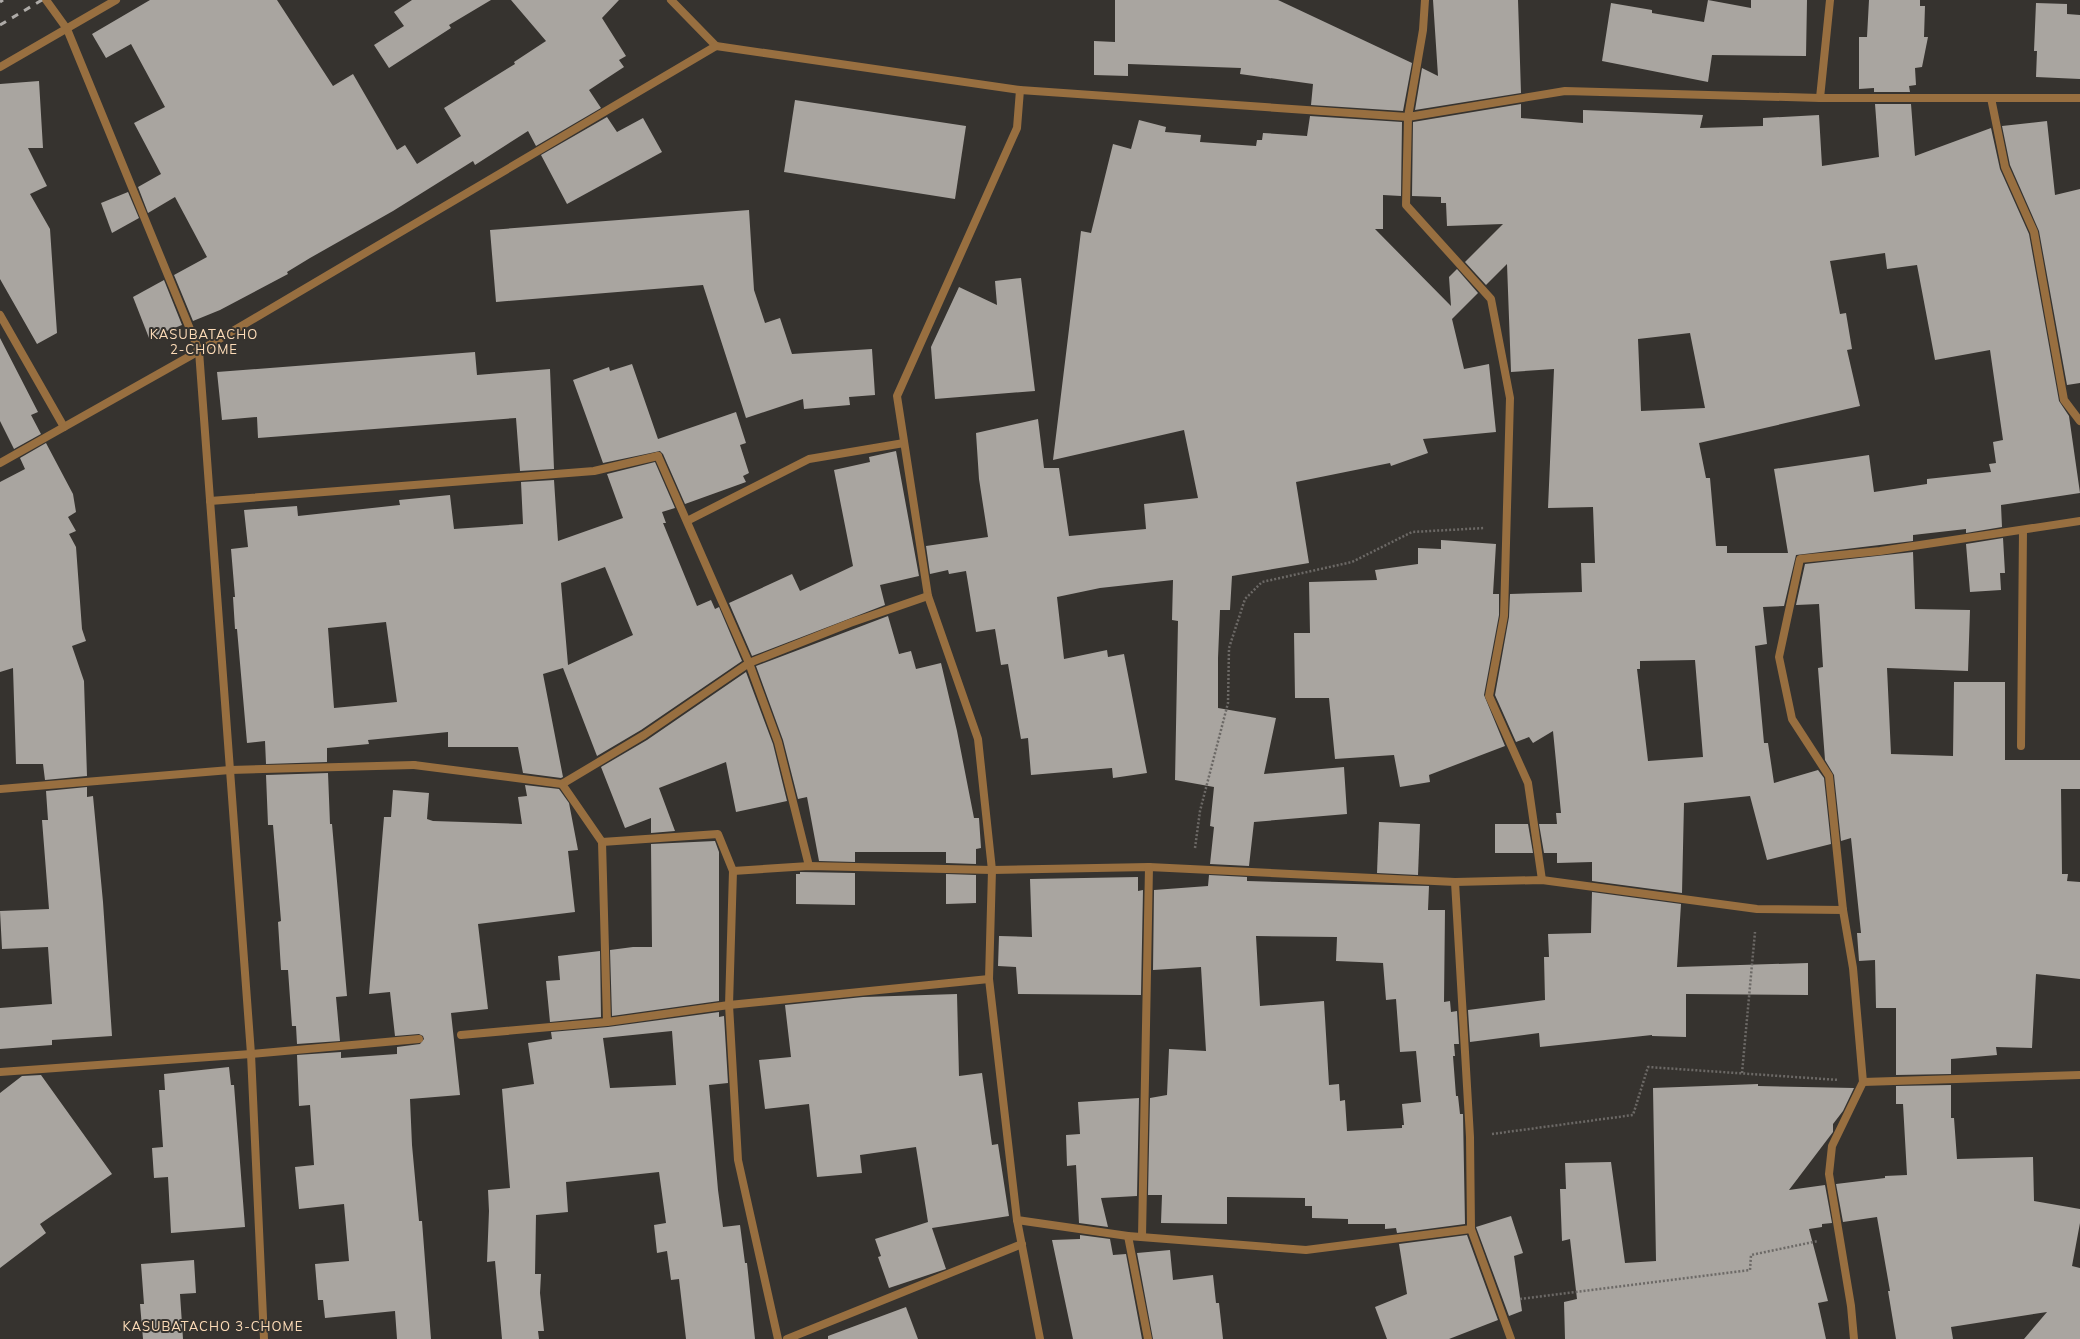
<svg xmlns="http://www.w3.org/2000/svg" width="2080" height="1339" font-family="Mulish,sans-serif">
	<rect width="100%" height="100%" fill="#36332f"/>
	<!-- building -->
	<g fill="#a9a5a0" fill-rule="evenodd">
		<polygon points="150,0 277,0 333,86 353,74 397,150 405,145 417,164 461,136 444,108 515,64 514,62 546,41 511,0 619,0 602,18 626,56 619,60 624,67 589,90 601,108 536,146 528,131 475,165 473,161 393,211 310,258 287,272 288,274 220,310 193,321 174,275 207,257 175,197 148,213 138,187 161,174 134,123 165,107 131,44 106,58 92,34"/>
		<polygon points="412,0 491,0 449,25 451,28 389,68 374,45 404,26 394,12"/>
		<polygon points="1115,0 1278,0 1412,63 1403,111 1311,105 1313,84 1240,74 1241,68 1128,64 1128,76 1094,75 1094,41 1115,42"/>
		<polygon points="1433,0 1518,0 1521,93 1415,110 1422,68 1438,76"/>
		<polygon points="1708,0 1751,8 1751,0 1807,0 1806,56 1712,55 1708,82 1602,61 1611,3 1652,10 1652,13 1704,22"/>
		<polygon points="1869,0 1920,0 1920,6 1925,6 1924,37 1928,37 1922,67 1915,68 1916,85 1909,86 1910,92 1874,92 1874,88 1859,89 1859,37 1867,37"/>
		<polygon points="2036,3 2067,4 2067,14 2080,15 2080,79 2036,77 2037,51 2034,51"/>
		<polygon points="39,81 43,148 28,148 47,186 30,194 50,229 57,333 37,344 0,279 0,84"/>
		<polygon points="795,100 966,126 955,199 784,172"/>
		<path d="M1521,104V118L1583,123V110L1703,115L1700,128L1763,126V118L1819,115L1822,166L1879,157L1875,104H1911L1915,156L1991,128L2000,169L2029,234L2059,401L2069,416L2080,493L2001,505L2002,527L1966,533V529L1913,535V541L1796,555L1784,606L1763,607L1767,644L1755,646L1764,743H1768L1774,783L1818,770L1824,778L1831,844L1767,860L1750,796L1684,803L1682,893L1592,881V862L1557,863V853H1544L1539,824H1557L1556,813H1561L1553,731L1533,743L1529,737L1516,742L1495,695L1509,617L1510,594L1582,592L1581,563H1595L1593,507L1548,508L1554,369L1511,372L1507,264L1486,285L1465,262L1503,224L1447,226L1446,203H1441V197L1412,196L1413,122ZM1885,253L1887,269L1917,265L1935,360L1990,350L2003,440L1993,442L1996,463L1989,464L1991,472L1927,479V484L1874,492L1869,455L1774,469L1788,553H1727V546H1716L1710,478H1706L1699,443L1860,406L1847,350L1852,349L1846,313L1840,314L1830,261ZM1690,333L1705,408L1641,411L1638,339ZM1695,660L1703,757L1648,761L1637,669H1640V661Z"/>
		<polygon points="1310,116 1402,122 1401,196 1383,195 1383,229 1375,229 1451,306 1449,277 1457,269 1478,293 1452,319 1464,369 1489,364 1496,432 1423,439 1428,453 1391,466 1390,463 1296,482 1309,563 1232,576 1230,610 1220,610 1218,658 1218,708 1276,718 1264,774 1344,767 1347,814 1254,822 1249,866 1210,864 1214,827 1210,826 1214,787 1175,780 1178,621 1172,620 1173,580 1100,588 1057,597 1064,659 1107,650 1108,657 1124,654 1147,773 1113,778 1112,768 1031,775 1028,738 1021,739 1008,664 1001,665 995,629 976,632 966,571 949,574 948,570 930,574 926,546 988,537 979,479 976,433 1038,419 1044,468 1059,468 1069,536 1146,529 1144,504 1198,498 1184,430 1053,460 1081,231 1091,233 1113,144 1131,149 1139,120 1166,127 1165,132 1201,135 1200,142 1256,146 1257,140 1262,140 1263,133 1307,136"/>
		<polygon points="607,117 617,132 643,118 662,152 567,204 541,155"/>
		<polygon points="2047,121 2055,195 2080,189 2080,383 2067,385 2039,231 2010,165 2002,126"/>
		<polygon points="128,192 139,218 112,233 101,203"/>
		<polygon points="749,210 754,290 765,323 780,318 792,354 872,349 875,395 849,397 850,405 804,409 803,399 746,418 703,285 496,302 490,230"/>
		<polygon points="1021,278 1035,391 935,399 931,347 959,287 997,305 995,281"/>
		<polygon points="164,280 182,325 149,338 133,297"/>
		<polygon points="0,338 38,412 31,415 41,434 14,449 0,421"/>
		<polygon points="475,352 477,375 550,369 554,469 520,471 516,418 258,438 257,417 222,420 217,372"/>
		<polygon points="632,364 658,439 736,412 746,443 740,445 749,473 743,476 746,482 685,504 663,454 660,451 603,463 573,380 609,367 610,371"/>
		<polygon points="46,443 73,494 76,512 68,517 76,531 69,534 76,547 82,629 86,641 72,646 84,681 87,776 45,780 43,764 16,764 13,668 0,672 0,482 25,469 20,458"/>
		<polygon points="896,451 919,576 880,585 885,605 752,656 729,603 792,574 800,591 853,566 834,470 870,462 869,457"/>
		<path d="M655,462L675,508L662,512L666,523H663L697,606L711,600L715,609L719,607L742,661L641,730L597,756L563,668L543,674L563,777L561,778L523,773L518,747H448V732L368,740L369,744L327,748V762L266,764L265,741L247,743L237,629H235L233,597H235L231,549L248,547L244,510L297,506L298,516L400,505L399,500L450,495L454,529L523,524L521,482L554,480L558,541L623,518L607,474ZM605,567L633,635L568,665L561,583ZM386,622L397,702L334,708L328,628Z"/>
		<polygon points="2003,538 2005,573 2000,573 2001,590 1970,592 1966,544"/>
		<polygon points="1441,540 1496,544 1493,594 1499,594 1499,615 1484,695 1505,746 1429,775 1430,782 1400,787 1394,755 1335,759 1329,698 1295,698 1294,633 1310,633 1309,582 1377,580 1375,570 1418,564 1418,548 1441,549"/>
		<polygon points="1913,552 1915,609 1970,610 1968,671 1887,668 1891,754 1953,756 1954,682 2005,682 2005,760 2080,760 2080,789 2061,789 2062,874 2068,874 2067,881 2080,882 2080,979 2036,974 2032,1048 1996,1047 1997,1055 1951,1059 1951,1074 1896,1075 1896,1008 1876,1008 1875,960 1859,961 1857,933 1861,933 1851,838 1841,841 1834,775 1825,760 1818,668 1823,667 1819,604 1796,605 1805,564"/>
		<polygon points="888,616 899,654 911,651 916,669 941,663 957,731 974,818 979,818 981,848 976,849 976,864 946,863 946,852 855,852 855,862 819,861 807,797 798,799 783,740 756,666"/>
		<polygon points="746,672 773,744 787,801 736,812 726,762 659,788 675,831 651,833 651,818 625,828 601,767 647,740"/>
		<polygon points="328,773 330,824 332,824 347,996 336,997 340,1041 297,1044 296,1026 292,1026 288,970 281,970 278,922 281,921 273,825 268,825 266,775"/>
		<polygon points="525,785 559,789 569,803 578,850 568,851 575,912 478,924 488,1009 451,1013 460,1095 410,1099 412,1145 419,1221 422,1221 431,1339 397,1339 395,1311 325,1318 323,1300 318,1300 315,1264 349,1261 344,1204 299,1209 295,1167 314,1165 310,1105 299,1106 297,1055 341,1052 341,1058 397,1054 397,1047 420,1044 424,1039 423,1036 419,1034 395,1036 390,992 369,994 384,817 391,817 393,790 429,793 427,819 433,821 522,824 518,797 527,796"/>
		<polygon points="87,787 87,797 93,796 103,902 112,1036 52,1040 52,1045 0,1049 0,1008 52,1004 48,947 2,949 0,911 49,909 42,820 48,820 46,791"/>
		<polygon points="1379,822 1420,824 1418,875 1377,873"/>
		<polygon points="1495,824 1528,824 1533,853 1495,853"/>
		<polygon points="715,841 719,852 719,1001 612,1016 610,950 633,947 652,947 651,844"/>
		<polygon points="800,872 855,873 855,905 796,904 796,874 800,874"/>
		<polygon points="946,874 976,875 976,903 946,904"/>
		<path d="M1209,875L1247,877V881L1429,886L1428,910H1445L1444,1002L1450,1001L1451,1012L1457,1011L1459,1044H1454L1455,1056H1453L1456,1096H1458L1460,1114H1463L1465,1224L1397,1233L1396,1228L1385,1229V1224H1348V1219L1312,1218V1206H1305V1198L1227,1197V1224L1161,1223L1162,1195H1148L1150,1098L1167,1095L1169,1049L1206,1051L1201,967L1153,970L1154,890L1208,886ZM1256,936L1337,937L1336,961L1383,963L1386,1000L1396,999L1400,1052L1416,1051L1421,1102L1402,1104L1404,1125H1402V1128L1347,1131L1345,1100L1340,1101L1339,1084L1329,1085L1324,1001L1260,1006Z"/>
		<polygon points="1138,877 1138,891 1143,890 1141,995 1018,994 1016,967 998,966 999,936 1032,937 1030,879"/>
		<polygon points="1592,892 1681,904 1677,967 1808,963 1808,995 1686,994 1686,1037 1652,1036 1652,1035 1540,1047 1539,1033 1470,1042 1468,1010 1545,1000 1544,957 1549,957 1548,934 1591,933"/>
		<polygon points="600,951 601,1017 550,1022 546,981 560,980 558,956"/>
		<polygon points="957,994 959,1076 982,1073 992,1145 998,1144 1009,1216 932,1228 946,1269 889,1288 878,1257 881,1256 875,1239 928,1222 916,1147 860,1155 862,1173 817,1177 809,1104 765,1109 759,1060 791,1057 785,1005 863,997"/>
		<path d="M719,1012V1017L724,1016L728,1083L709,1085L718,1190L723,1227L740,1225L745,1263H747L755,1339H686L679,1279L671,1280L667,1251L657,1253L654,1225L666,1223L659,1172L566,1182L568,1212L536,1215L535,1274H541L540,1293L544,1331H538L539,1339H502L495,1261L487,1262L489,1211L488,1190L510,1188L502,1089L534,1084L528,1043L552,1039L551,1032L608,1027ZM672,1031L676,1085L610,1088L603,1038Z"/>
		<polygon points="229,1067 231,1085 234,1085 245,1227 171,1233 168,1177 154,1178 152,1148 163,1147 159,1090 165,1090 164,1074"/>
		<polygon points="41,1075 112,1174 40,1224 46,1233 0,1268 0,1093 22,1076"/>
		<polygon points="1758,1084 1758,1086 1854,1088 1843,1111 1833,1124 1833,1132 1789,1190 1825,1185 1832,1223 1822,1224 1822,1227 1809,1229 1828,1301 1818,1303 1826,1339 1565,1339 1564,1302 1577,1299 1570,1239 1562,1241 1560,1189 1566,1189 1565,1163 1611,1162 1625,1263 1656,1261 1653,1088"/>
		<polygon points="1951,1085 1951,1118 1954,1118 1957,1159 2033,1157 2034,1201 2080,1209 2080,1223 2072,1266 2080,1268 2080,1339 2024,1339 2047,1312 1951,1327 1953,1339 1896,1339 1888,1291 1890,1291 1877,1217 1843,1222 1836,1184 1885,1178 1885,1176 1907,1175 1903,1104 1896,1104 1896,1086"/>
		<polygon points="1139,1098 1137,1196 1101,1198 1108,1227 1079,1223 1076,1165 1067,1166 1066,1135 1080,1134 1078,1102"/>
		<polygon points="1511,1216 1523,1253 1514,1256 1522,1311 1509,1316 1476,1227"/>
		<polygon points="1080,1235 1110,1239 1113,1255 1126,1254 1142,1339 1073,1339 1052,1240 1080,1239"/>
		<polygon points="1467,1235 1498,1320 1449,1339 1387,1339 1375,1307 1407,1294 1399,1244"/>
		<polygon points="1170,1250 1173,1280 1213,1275 1216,1303 1219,1303 1223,1339 1153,1339 1137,1253"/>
		<polygon points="194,1260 196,1293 180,1294 183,1339 143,1339 140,1304 144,1304 141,1264"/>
		<polygon points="906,1307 918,1339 828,1339 828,1336"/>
	</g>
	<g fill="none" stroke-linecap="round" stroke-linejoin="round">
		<!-- path -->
		<g stroke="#6c6966" stroke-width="2.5" stroke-dasharray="2 2" stroke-linecap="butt">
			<polyline points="1195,848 1200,811 1228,703 1229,648 1245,599 1262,582 1352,562 1412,532 1485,528"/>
			<polyline points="1742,1073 1755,932"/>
			<polyline points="1492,1134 1633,1115 1648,1067 1839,1080"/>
			<polyline points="1520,1299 1750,1270 1751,1255 1818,1241"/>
		</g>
		<!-- lane -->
		<g stroke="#986f40" stroke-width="8">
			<polyline points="1020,90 1017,128 897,396 928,596 978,739 992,870 989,979 1017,1220 1128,1236 1306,1250 1471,1229"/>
			<polyline points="1820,98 1830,0"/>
			<polyline points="1991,98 2005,167 2034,232 2064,400 2080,421"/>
			<polyline points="1408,117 1406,205 1491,299 1510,398 1504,616 1489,696 1528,783 1542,880"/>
			<polyline points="658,456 749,663 778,742 809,866"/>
			<polyline points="687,521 809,459 904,443"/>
			<polyline points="2021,746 2023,530"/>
			<polyline points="414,765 562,784 644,735 749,663 850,623 928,596"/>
			<polyline points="562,784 602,842 607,1022"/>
			<polyline points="602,842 718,834 733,871 729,1005 738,1160 778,1339"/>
			<polyline points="733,871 809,866 992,870 1149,867 1455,882 1542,880 1757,909 1843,910"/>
			<polyline points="1455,882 1470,1137 1471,1229 1511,1339"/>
			<polyline points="461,1035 607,1022 729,1005 989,979"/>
			<polyline points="251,1054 419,1039"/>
			<polyline points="1863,1082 2080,1075"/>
			<polyline points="1128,1236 1148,1339"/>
			<polyline points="1142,1237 1149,867"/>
			<polyline points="787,1339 1022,1244"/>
			<polyline points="1854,1339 1851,1306 1829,1174 1832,1146 1863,1082 1853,968 1843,910 1829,776 1792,719 1779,657 1800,559 1880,551 2080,521"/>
		</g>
		<!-- street -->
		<g stroke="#986f40" stroke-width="8">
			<polyline points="46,0 67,29 199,351 251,1054 264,1339"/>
			<polyline points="671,0 716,46 1020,90 1408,117 1565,91 1820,98 2080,98"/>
			<polyline points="0,67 116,0"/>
			<polyline points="1408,117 1423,30 1425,0"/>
			<polyline points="0,315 64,427"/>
			<polyline points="0,463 199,351 716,46"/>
			<polyline points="210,501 594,471 658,456"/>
			<polyline points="0,789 230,770 414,765"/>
			<polyline points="0,1072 251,1054"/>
			<polyline points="1017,1220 1040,1339"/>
		</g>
		<!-- rail -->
		<g stroke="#aeaba8" stroke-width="3" stroke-dasharray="7 7" stroke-linecap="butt">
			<polyline points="0,2 3,0"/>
			<polyline points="0,25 42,0"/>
		</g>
	</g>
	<g text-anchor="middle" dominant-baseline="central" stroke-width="4" stroke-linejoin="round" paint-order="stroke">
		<!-- neighbourhood labels -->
		<g font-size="13" letter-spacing="1" fill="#fddcb8" stroke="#36332f">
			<text x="204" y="334">KASUBATACHO<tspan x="204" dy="15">2-CHOME</tspan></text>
			<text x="213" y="1326">KASUBATACHO 3-CHOME</text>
		</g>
	</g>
</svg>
